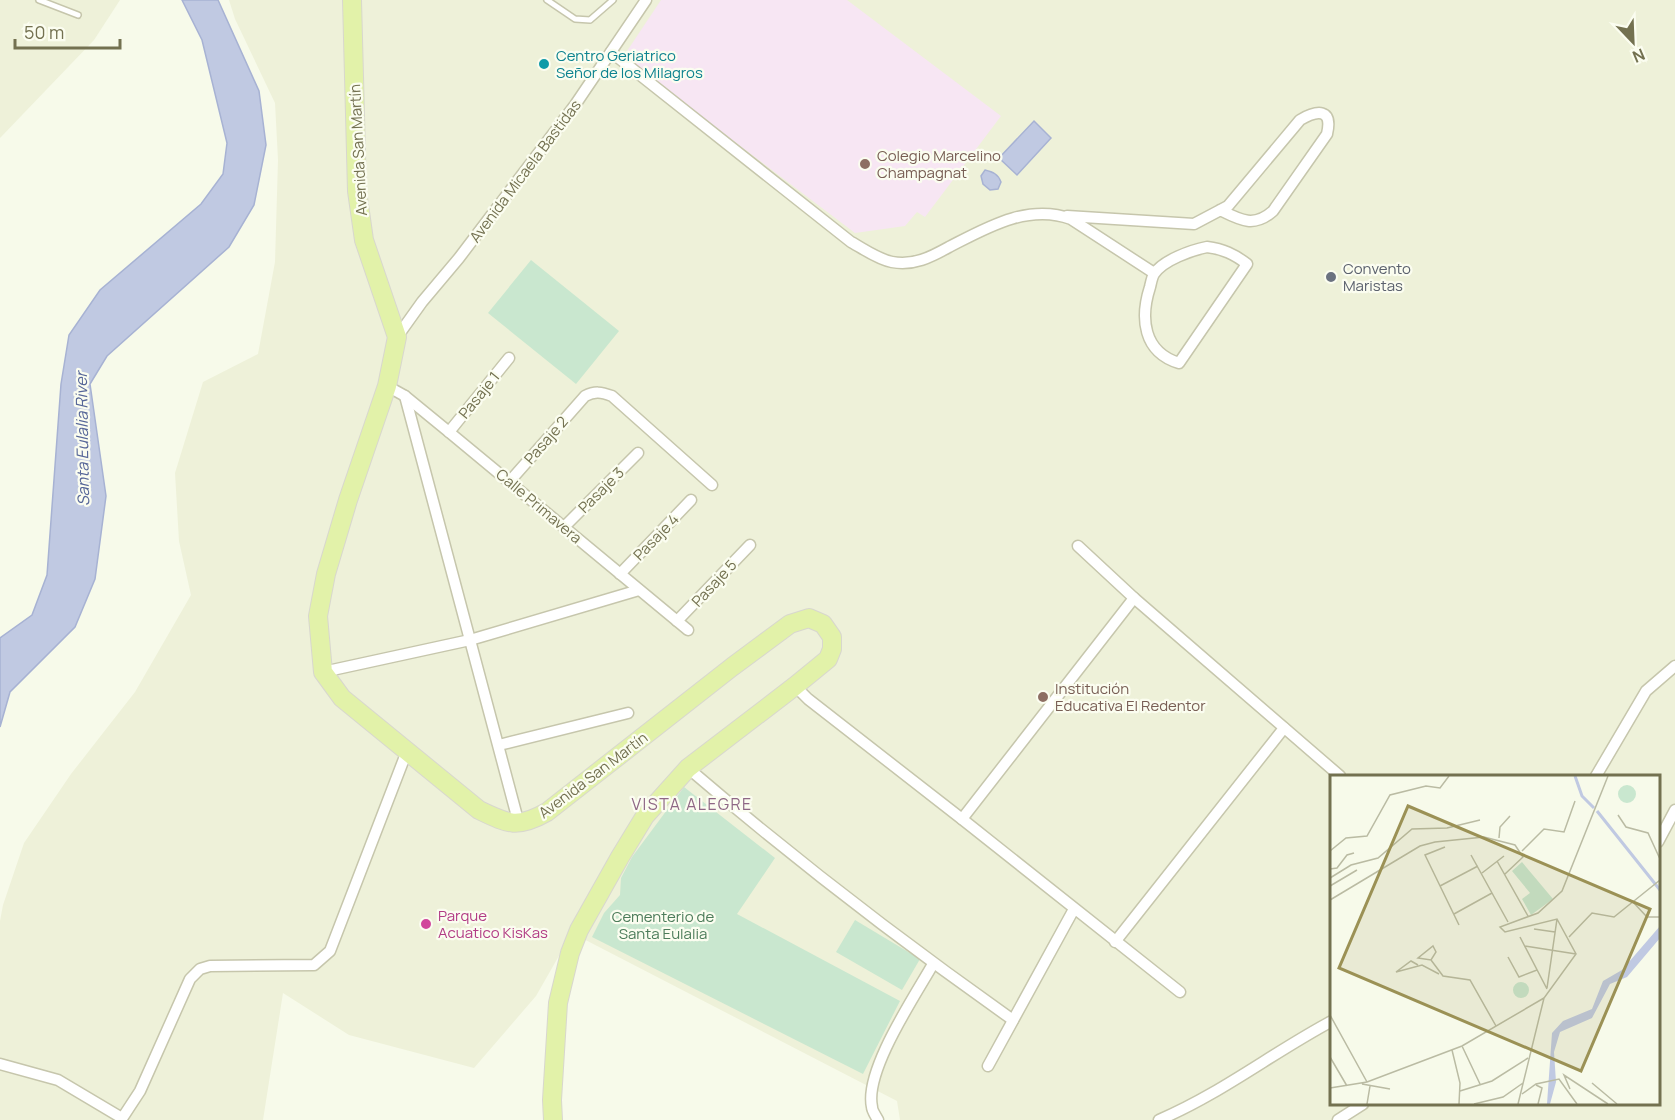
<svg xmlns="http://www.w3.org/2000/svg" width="1675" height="1120" font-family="Manrope,sans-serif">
	<rect width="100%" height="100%" fill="#f7faea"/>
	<!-- residential -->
	<g fill="#eef1d9" fill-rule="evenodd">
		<polygon points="0,0 120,0 94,40 0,138"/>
		<path d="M229,0H1675V1120H900L897,1101L572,933L536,996L474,1068L349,1035L283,993L263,1120H0V921L3,905L24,843L71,774L135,692L191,595L179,541L175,473L203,382L258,354L275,262L278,160L275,103L235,19ZM1332,776H1658V1104H1332Z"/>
	</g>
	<!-- education -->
	<polygon fill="#f7e6f3" points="661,0 847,0 1001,116 925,217 917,212 905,226 855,233 623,57"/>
	<!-- green -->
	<g fill="#c9e7cf">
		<polygon points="531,260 619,331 576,384 488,313"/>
		<polygon points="684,787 775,858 737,914 900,1001 863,1074 592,937 604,913 620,895 621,878 632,857"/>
		<polygon points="855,920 920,959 902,990 836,952"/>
	</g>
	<!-- water -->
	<g fill="#c0c9e2" stroke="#a7b2d3" stroke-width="1.5">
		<polygon points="182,0 218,0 259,91 266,145 254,205 229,247 107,356 90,384 106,496 95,579 75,627 10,692 0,727 0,638 32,615 47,575 61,384 69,335 100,290 201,204 223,174 227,143 202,40"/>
		<polygon points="1034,121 1051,138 1017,175 999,158"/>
		<path d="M985,170C993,172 998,174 1001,182L998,189L990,190L983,184L981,176Z"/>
	</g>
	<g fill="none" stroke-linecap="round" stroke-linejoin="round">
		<defs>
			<g id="service">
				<polyline points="39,0 78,15"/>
				<polyline points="547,0 575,19 590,20 613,0"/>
			</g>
			<g id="minor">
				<path d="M611,52L851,242C864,249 877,259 892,262C914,266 931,257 949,247C986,228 1028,203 1071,219L1154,273"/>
				<path d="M1067,216L1194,224L1228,206L1300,120C1317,110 1333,108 1327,134L1273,211C1254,228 1240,220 1220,210"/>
				<path d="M1207,247C1223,249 1234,254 1247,264L1179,363C1143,352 1140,318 1150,287C1151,283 1152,277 1154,274C1163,260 1192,250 1207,247Z"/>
				<polyline points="397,337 422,302 459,258 575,105 646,0"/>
				<polyline points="387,386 405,396 449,432 688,630"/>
				<polyline points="405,396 519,824"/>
				<polyline points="449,432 509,358"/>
				<path d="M510,481L585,396C595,391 601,392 612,396L712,485"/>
				<polyline points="564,527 638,453"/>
				<polyline points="1078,546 1134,598 1340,776"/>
				<polyline points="620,574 691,500"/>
				<polyline points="677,621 750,545"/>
				<polyline points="323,672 470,640 639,590"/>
				<polyline points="795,686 808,699 962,819 1180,992"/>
				<polyline points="499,745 628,713"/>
				<path d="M688,768C792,857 901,941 1013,1020"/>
				<polyline points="1596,776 1646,691 1675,666"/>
				<polyline points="962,819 1134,598"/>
				<polyline points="1658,842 1675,810"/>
				<polyline points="1115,942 1284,728"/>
				<polyline points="0,1064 58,1080 122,1118"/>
				<polyline points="988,1066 1074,909"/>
				<polyline points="121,1120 140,1091 190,979 200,969 210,966 314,965 330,951 407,751"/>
				<path d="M878,1120C876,1116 872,1111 872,1107C864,1071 915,996 933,964"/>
				<path d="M1159,1120C1222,1093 1272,1053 1332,1021"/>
				<polyline points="1338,1120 1363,1104"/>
			</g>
			<path id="primary" d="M352,0L357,191L364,240L397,337L387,386L348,500L326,574L318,616L323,672L342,698L479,810C508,824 517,829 547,812L732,667L790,624L809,618L823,624L832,637V649L828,659L795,686L688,768L645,816L620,857L579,930L570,953L558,1003L552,1100L553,1120"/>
		</defs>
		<!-- service casing -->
		<use href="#service" stroke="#c6c6ac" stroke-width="8"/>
		<!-- minor casing -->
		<use href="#minor" stroke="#c6c6ac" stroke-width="13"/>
		<!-- primary casing -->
		<use href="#primary" stroke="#d8d7ce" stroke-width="20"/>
		<!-- service -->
		<use href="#service" stroke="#fff" stroke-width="5"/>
		<!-- minor -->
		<use href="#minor" stroke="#fff" stroke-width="10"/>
		<!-- primary -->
		<use href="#primary" stroke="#e2f2a9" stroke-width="18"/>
	</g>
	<!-- markers -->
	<circle fill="#0f9aa8" stroke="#fbfdf0" stroke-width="2" cx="544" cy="64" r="6"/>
	<g fill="#8d6e63" stroke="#fbfdf0" stroke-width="2">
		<circle cx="865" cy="164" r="6"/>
		<circle cx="1043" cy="697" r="6"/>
	</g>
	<circle fill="#6b7280" stroke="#fbfdf0" stroke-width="2" cx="1331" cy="277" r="6"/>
	<circle fill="#d1479c" stroke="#fbfdf0" stroke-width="2" cx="426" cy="924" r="6"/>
	<g text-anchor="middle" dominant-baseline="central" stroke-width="4.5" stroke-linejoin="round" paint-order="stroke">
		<!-- culture labels -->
		<g font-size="15" fill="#0d838f" stroke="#fbfdf0" text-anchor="start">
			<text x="556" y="55">Centro Geriatrico<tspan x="556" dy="17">Señor de los Milagros</tspan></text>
		</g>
		<!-- street labels -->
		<g font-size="15" fill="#737150" stroke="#fbfdf0">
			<text transform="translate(358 150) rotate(-93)">Avenida San Martín</text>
			<text transform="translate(525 171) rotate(-53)">Avenida Micaela Bastidas</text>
			<text transform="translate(479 395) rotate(-51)">Pasaje 1</text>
			<text transform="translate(546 440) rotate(-49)">Pasaje 2</text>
			<text transform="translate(601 490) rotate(-45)">Pasaje 3</text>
			<text transform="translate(539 506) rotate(40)">Calle Primavera</text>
			<text transform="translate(656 537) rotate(-46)">Pasaje 4</text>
			<text transform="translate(714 583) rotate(-47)">Pasaje 5</text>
			<text transform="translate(593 775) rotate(-37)">Avenida San Martín</text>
		</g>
		<!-- education labels -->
		<g font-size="15" fill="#785e54" stroke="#fbfdf0" text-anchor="start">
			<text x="877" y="155">Colegio Marcelino<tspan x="877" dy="17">Champagnat</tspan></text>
			<text x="1055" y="688">Institución<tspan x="1055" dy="17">Educativa El Redentor</tspan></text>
		</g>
		<!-- worship labels -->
		<g font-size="15" fill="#5b616d" stroke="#fbfdf0" text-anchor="start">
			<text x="1343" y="268">Convento<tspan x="1343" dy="17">Maristas</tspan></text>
		</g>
		<!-- hotel labels -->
		<g font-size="15" fill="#b23c85" stroke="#fbfdf0" text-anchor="start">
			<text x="438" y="915">Parque<tspan x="438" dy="17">Acuatico KisKas</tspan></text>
		</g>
		<!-- park labels -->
		<g font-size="15" fill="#4c7c5a" stroke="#fbfdf0">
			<text x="663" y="916">Cementerio de<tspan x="663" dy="17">Santa Eulalia</tspan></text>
		</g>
		<!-- water labels -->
		<g font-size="16" font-style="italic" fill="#566698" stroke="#fbfdf0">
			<text transform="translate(82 439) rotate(-91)">Santa Eulalia River</text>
		</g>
		<!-- neighbourhood labels -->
		<g font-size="16" letter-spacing="1.5" fill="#8e6785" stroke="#fbfdf0">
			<text x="692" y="804">VISTA ALEGRE</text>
		</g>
	</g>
	<!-- overview -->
	<g transform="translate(1330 775)">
		<rect width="330" height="330" fill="#f7faea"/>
		<path d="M288 19a9 9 0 1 1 18 0a9 9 0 1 1-18 0ZM192,87L223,124L201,140L192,124L200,118L182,96ZM183 215a8 8 0 1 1 16 0a8 8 0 1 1-16 0Z" fill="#c9e7cf"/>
		<path d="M330,151V163L297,202L280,209L262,243L230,257L224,277L226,307L220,329H217L222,258L233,246L262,234L273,206L292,195Z" fill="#c0c9e2"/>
		<path fill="none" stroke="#c0c9e2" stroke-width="3" d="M245,1L252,21L264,33M267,36L330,115"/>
		<path fill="none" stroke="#babba3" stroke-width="1.5" d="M288,40L296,52L318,58L330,84M169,63L170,52L180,41M115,72L95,80L129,150M0,76L16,63L37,61L60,20L96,11L110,13L119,1M192,76L214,54L234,57L245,26M141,80L178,147M167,86L198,141M0,94L7,93L17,80L24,78M152,98L174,81M0,103L21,90L48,83L82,54L117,53L150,45M0,111L27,95M110,111L148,91M0,125L90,71L105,67L154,62L185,70L193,82L175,99M302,126L317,142H330M124,139L162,118M204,154L225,157M190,162L217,214M239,162L262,138L284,142L330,105M103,171L106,177L101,185L88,183ZM195,171L246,179M178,182L189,202L207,195M101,185L113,201L140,205L166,251M88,190L81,186L66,197L92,190L109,199M217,213L227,144M0,240L37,307M132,271L150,309M122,275L130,308L129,329M0,282L17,311M262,308L287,329M32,309L60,314M206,310L212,313L208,329M0,313L37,307L132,271L214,223M240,314L234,300L278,329M130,316L162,306L198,283M192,319L206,309L229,304L247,329M37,329L40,311M144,329L173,322L193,308M188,329L214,223L246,179L227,144L175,157L170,152L208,138L232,116L278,1"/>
		<path fill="#9b9155" fill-opacity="0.15" stroke="#9b9155" stroke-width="3" d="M78,31L320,134L251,296L9,193Z"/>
		<rect width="330" height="330" fill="none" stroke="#737150" stroke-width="3"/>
	</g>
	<!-- north arrow -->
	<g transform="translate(1633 42) rotate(157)" stroke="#fbfdf0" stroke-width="4.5" paint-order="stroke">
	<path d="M0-4.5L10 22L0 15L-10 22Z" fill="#737150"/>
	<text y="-9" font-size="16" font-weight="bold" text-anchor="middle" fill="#737150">N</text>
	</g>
	<!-- scale -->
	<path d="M15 39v9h105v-9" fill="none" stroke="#737150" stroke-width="3"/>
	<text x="24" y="39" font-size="18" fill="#737150" stroke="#fbfdf0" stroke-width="4.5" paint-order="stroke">50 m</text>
</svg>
